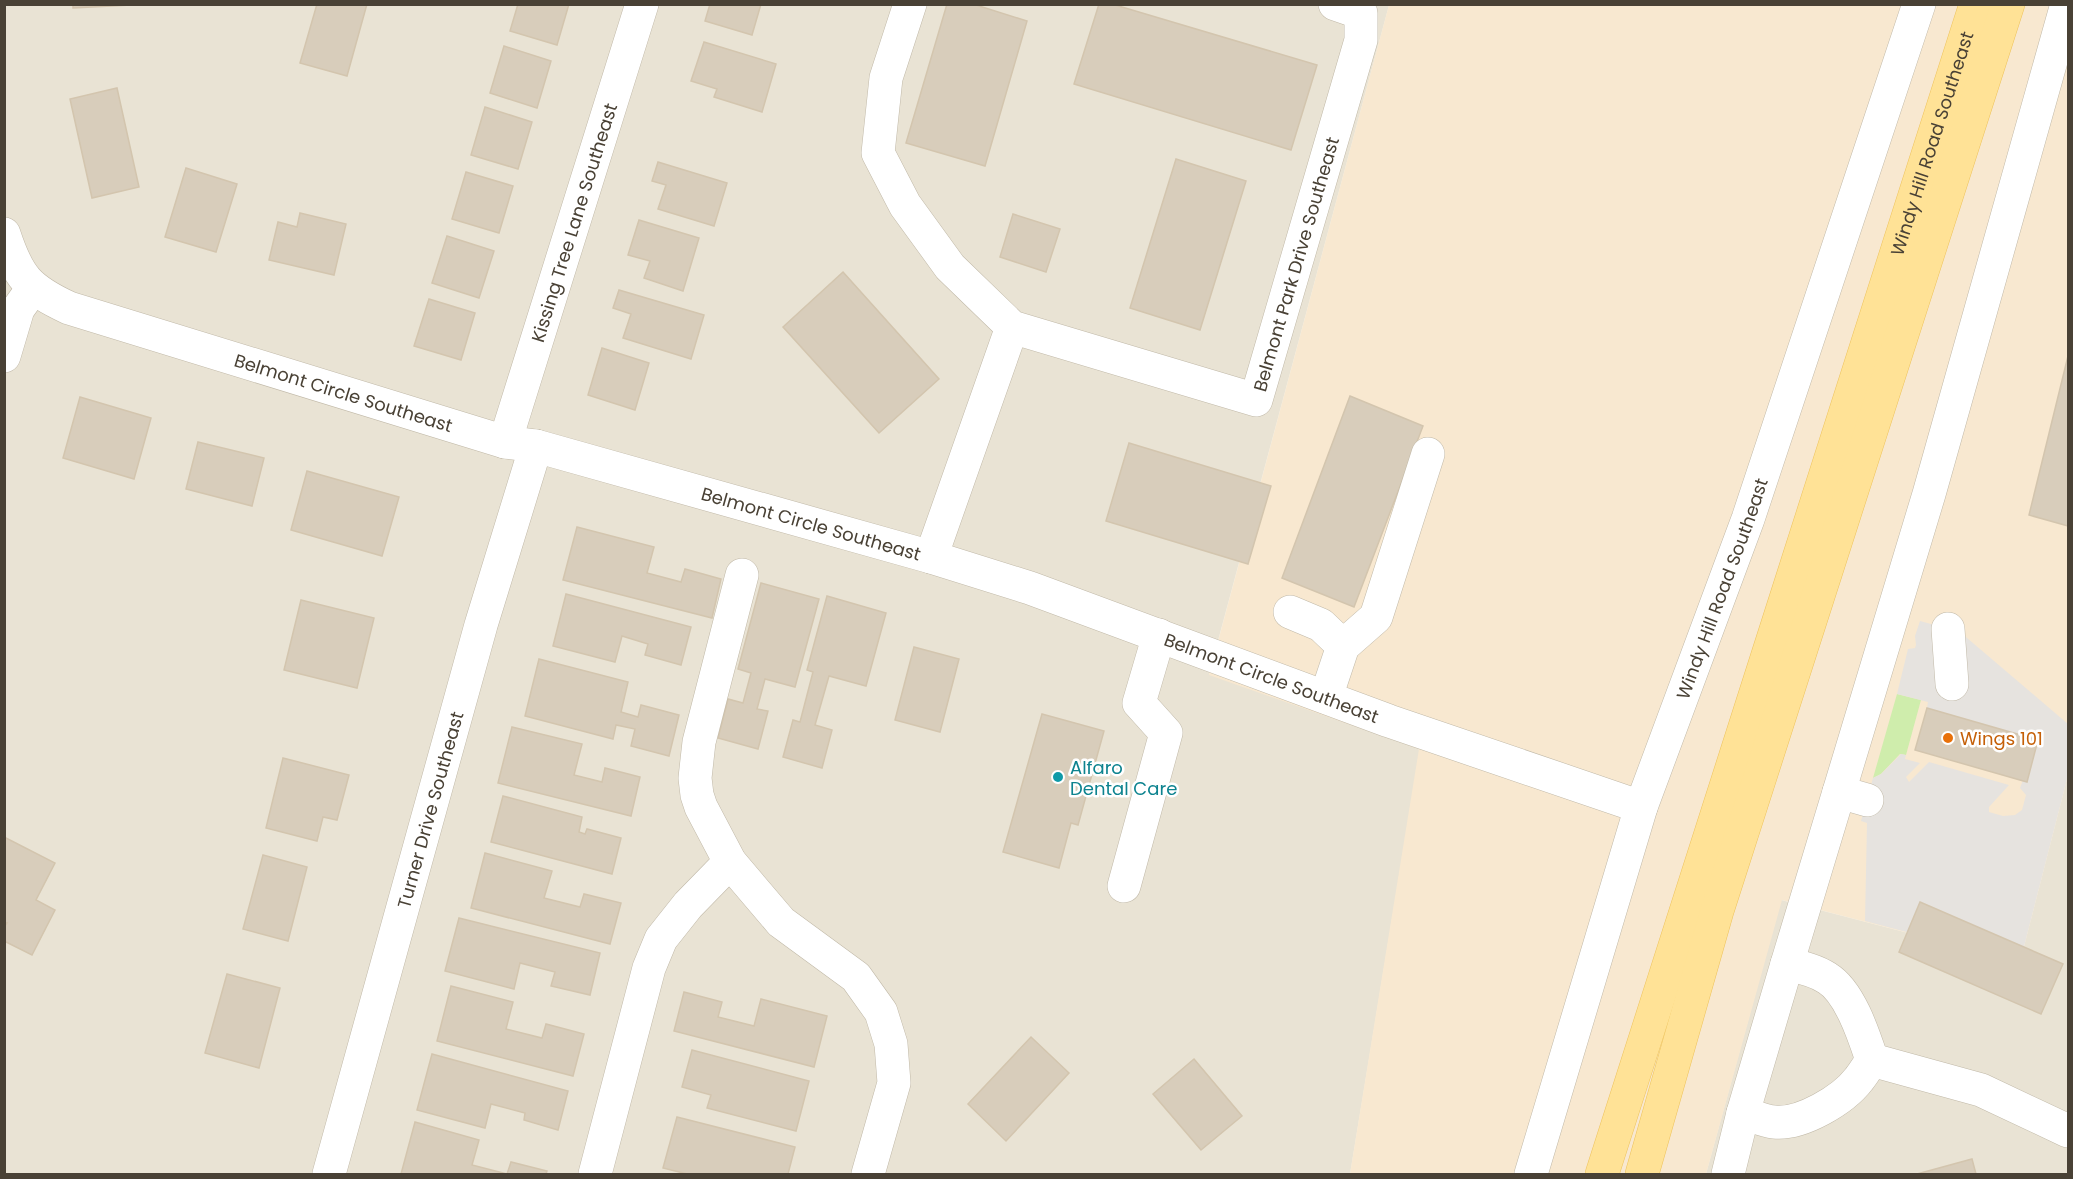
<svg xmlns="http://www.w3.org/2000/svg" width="2073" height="1179" font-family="Poppins,sans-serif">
	<rect width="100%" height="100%" fill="#f5f1e7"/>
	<!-- residential -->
	<g fill="#e9e3d4">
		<polygon points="5,5 1389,5 1209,674 1420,749 1350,1174 5,1174"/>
		<polygon points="2068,775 2068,1174 1706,1174 1781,900 2020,962"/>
	</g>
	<!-- commercial -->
	<polygon fill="#f8e8d0" points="1389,5 2068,5 2068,775 2020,962 1782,900 1706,1174 1350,1174 1419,749 1209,675"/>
	<!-- green -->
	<polygon fill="#cfedac" points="1897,694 1921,700 1906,755 1900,754 1881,774 1873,778"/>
	<!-- parking -->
	<polygon fill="#e6e3df" points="1920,621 1960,632 2068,724 2068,775 2020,962 1865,921 1867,823 1861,821 1873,778 1881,774 1901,754 1906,755 1905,759 1920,763 1906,777 1909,782 1929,762 2009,785 1989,807 1989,812 2003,816 2015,815 2022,810 2026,795 2020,788 2038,740 1927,708 1928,702 1897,694 1908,649 1915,648 1916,645 1915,636"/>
	<!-- building -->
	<g fill="#d8cdbb" stroke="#d3c5ae" stroke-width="1.5">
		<polygon points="73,4 131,4 131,5 73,8"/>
		<polygon points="317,4 367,4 347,76 300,63"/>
		<polygon points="518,4 569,4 557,45 510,31"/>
		<polygon points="710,4 761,4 752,35 705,21"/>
		<polygon points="947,4 973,4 1027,21 985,166 906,143"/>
		<polygon points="1099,4 1112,4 1317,65 1291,150 1074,84"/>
		<polygon points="704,42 776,64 762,112 714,97 717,89 691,81"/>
		<polygon points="504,46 551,61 537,108 490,93"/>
		<polygon points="117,88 139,187 92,198 70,99"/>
		<polygon points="485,107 532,122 518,169 471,155"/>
		<polygon points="1176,159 1246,181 1200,330 1130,308"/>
		<polygon points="658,162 727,183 714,226 658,209 666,185 652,181"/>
		<polygon points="186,168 237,184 216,252 165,237"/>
		<polygon points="466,172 513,186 499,233 452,219"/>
		<polygon points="300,213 346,224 334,275 269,260 278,222 297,227"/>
		<polygon points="1013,214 1060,229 1046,272 1000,257"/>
		<polygon points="639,220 699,238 683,291 644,278 650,261 628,255"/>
		<polygon points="447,236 494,251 479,298 432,283"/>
		<polygon points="843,272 939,379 879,433 783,327"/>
		<polygon points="619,290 704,315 691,359 623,338 631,314 613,308"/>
		<polygon points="429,299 475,313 461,360 414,346"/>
		<polygon points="602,348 649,363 635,410 588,395"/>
		<polygon points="2068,356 2068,526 2029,515"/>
		<polygon points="1350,396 1423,426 1354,607 1282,578"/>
		<polygon points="80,397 151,418 134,479 63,458"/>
		<polygon points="198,442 264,458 252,506 186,489"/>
		<polygon points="1129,443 1271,486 1248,564 1106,521"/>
		<polygon points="307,471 399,497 382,556 291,530"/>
		<polygon points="577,527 654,547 647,573 681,582 685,569 721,579 712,618 563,580"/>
		<polygon points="761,583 819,599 795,687 765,679 757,709 768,711 758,749 718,738 728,699 743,703 751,673 738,669"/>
		<polygon points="566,594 691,627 681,665 645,655 648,644 622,636 615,662 553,646"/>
		<polygon points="827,596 886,613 866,686 829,676 815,725 832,730 822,768 783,757 793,720 800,722 813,672 807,670"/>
		<polygon points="301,600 374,618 357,688 284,670"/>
		<polygon points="914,647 959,659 940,732 895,720"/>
		<polygon points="539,659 628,682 621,712 638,717 641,705 679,715 669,756 631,746 635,729 616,725 613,739 525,716"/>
		<polygon points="1927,708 2038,740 2027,782 1915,750"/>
		<polygon points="1042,714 1104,731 1078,825 1071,823 1059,868 1003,852"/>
		<polygon points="512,727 582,744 574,775 602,782 605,768 640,777 631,816 498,783"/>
		<polygon points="283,758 349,775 337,820 323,817 317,841 266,828"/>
		<polygon points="503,796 582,817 579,832 585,834 587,829 621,838 612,874 491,842"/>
		<polygon points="4,837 55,863 36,900 55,910 32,955 4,941 4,927 7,923 4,922"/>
		<polygon points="485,853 552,871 544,898 580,907 584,894 621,903 610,944 471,908"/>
		<polygon points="263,855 307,867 288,941 243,929"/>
		<polygon points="1920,902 2063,964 2041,1014 1899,952"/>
		<polygon points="459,918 600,953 590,995 551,986 555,972 520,963 514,989 445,971"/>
		<polygon points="227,974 280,988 259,1068 205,1053"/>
		<polygon points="451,986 513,1002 506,1029 542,1038 546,1024 584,1034 573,1076 437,1041"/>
		<polygon points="684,992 722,1002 718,1017 754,1026 761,999 827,1016 814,1067 674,1031"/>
		<polygon points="1031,1037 1069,1073 1006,1141 968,1104"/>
		<polygon points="692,1050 809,1081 796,1131 707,1108 711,1095 682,1087"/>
		<polygon points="432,1054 568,1091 558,1130 524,1120 525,1113 491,1104 485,1128 417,1110"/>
		<polygon points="1194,1059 1242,1116 1201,1150 1153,1094"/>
		<polygon points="677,1117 795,1147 788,1174 687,1174 663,1168"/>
		<polygon points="415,1122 479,1140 472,1165 507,1174 511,1162 547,1171 546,1174 401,1174"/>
		<polygon points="1972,1159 1976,1174 1917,1174"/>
	</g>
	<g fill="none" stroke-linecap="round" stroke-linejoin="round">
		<defs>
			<g id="minor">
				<path id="s1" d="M910,4L886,78L878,153L905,205L950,267L1012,327L1256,400L1361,40V13L1335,4"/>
				<path id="s2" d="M4,234C18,277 28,289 69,308L505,442L536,446L931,557L1030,588L1389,721L1641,807"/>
				<polyline points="4,356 18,309 33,288"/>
				<path id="s3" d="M505,442L642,4"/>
				<polyline points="931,557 1012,327"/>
				<polyline points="742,575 699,742 695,778 697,795 701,807 730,862 781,922 856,977 881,1012 891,1044 894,1083 868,1174"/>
				<polyline points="1290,612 1321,625 1343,646"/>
				<polyline points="1948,629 1952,684"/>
				<polyline points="1326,697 1343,646 1376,617 1428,454"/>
				<polyline points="1839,792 1867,800"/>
				<polyline points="1124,886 1166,733 1139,703 1159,635"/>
				<path d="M1787,964C1800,967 1815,970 1827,978C1850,992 1864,1036 1872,1060"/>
				<polyline points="1872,1060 1981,1090 2068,1131"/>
				<path d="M1743,1113C1753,1116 1764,1121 1774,1122C1801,1125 1843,1100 1859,1079C1864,1073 1868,1066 1872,1060"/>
				<path id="s4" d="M329,1174L481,625L536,446"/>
				<polyline points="595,1174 649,968 661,939 688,905 730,862"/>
				<path id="s5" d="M1531,1174L1641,807L1748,519L1919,4"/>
				<polyline points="1728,1174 1743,1113 1787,964 1929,494 2067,4"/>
			</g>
			<g id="major">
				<path id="s6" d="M1602,1174L1976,4"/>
				<polyline points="1642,1174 1717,911 2008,4"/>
			</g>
		</defs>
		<!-- minor casing -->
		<use href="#minor" stroke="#c1b9a8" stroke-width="34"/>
		<!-- major casing -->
		<use href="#major" stroke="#eec35c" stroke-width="34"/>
		<!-- minor -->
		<use href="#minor" stroke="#fff" stroke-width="33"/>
		<!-- major -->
		<use href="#major" stroke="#ffe296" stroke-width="33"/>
	</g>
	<!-- markers -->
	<circle fill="#e8710a" stroke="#fff" stroke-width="2" cx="1948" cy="738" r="6"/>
	<circle fill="#0f9aa8" stroke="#fff" stroke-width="2" cx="1058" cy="777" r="6"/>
	<g text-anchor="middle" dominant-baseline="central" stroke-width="5" stroke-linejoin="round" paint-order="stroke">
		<!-- street labels -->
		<g font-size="18" fill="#494135" stroke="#fff">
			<text stroke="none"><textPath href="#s6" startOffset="1082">Windy Hill Road Southeast</textPath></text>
			<text stroke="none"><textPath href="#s3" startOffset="230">Kissing Tree Lane Southeast</textPath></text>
			<text stroke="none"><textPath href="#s1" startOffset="771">Belmont Park Drive Southeast</textPath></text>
			<text stroke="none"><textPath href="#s2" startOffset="390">Belmont Circle Southeast</textPath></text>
			<text stroke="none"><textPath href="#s2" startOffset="876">Belmont Circle Southeast</textPath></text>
			<text stroke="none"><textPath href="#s5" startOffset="616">Windy Hill Road Southeast</textPath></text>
			<text stroke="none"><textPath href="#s2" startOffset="1362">Belmont Circle Southeast</textPath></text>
			<text stroke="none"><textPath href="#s4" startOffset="378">Turner Drive Southeast</textPath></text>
		</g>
		<!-- food labels -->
		<g font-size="18" fill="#c56008" stroke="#fff" text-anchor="start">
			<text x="1960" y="738">Wings 101</text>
		</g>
		<!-- culture labels -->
		<g font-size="18" fill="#0d838f" stroke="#fff" text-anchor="start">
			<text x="1070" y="767">Alfaro<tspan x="1070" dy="21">Dental Care</tspan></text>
		</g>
	</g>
	<!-- border -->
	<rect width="2073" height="1179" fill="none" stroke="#494135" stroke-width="12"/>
</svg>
